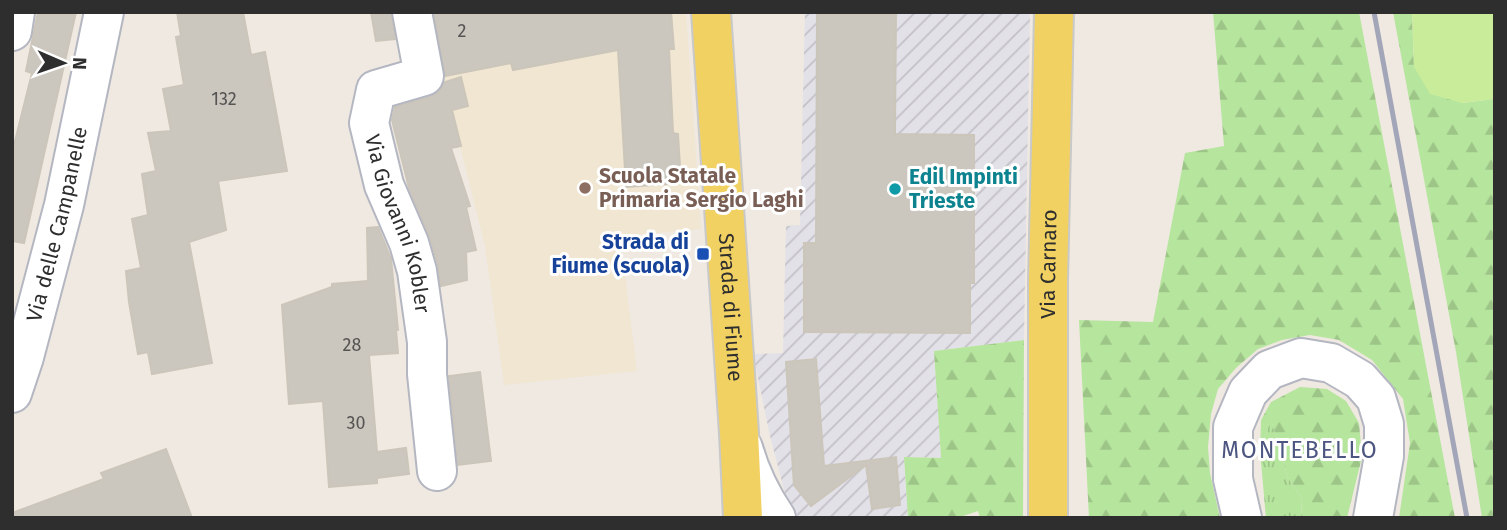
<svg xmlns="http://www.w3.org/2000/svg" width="1507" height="530" font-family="'Fira Sans',sans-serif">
	<defs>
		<pattern id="industrial-furrows" width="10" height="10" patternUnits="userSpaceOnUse" patternTransform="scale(1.75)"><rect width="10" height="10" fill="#e3e1e8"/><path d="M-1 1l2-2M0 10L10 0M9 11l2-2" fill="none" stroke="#c3c1c7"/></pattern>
		<pattern id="grass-tufts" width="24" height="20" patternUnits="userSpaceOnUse" patternTransform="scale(1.75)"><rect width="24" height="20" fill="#b6e59e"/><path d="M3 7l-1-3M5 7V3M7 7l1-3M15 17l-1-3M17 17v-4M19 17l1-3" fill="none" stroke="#9dc588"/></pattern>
		<pattern id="forest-firs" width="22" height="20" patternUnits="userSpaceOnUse" patternTransform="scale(1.75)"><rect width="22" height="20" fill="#b6e59e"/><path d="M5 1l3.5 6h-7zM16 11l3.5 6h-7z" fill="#9dc588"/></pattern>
	</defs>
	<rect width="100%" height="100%" fill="#efe9e1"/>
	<!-- industrial -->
	<polygon fill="url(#industrial-furrows)" points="805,12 1030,12 1024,340 934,351 941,458 904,457 908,518 799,518 787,501 770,436 753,354 783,353 786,226 800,225"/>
	<!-- education -->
	<polygon fill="#f0e6d1" points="430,12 686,12 701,229 620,236 637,371 504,385 485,246 444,82"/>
	<!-- grass -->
	<polygon fill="url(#grass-tufts)" points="1271,419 1288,478 1302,498 1301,518 1266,518 1260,451"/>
	<!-- forest -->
	<g fill="url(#forest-firs)">
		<polygon points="1213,12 1359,12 1455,518 1399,518 1410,443 1403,399 1372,360 1339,340 1310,335 1282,340 1258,349 1236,368 1218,389 1211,414 1208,447 1210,473 1220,518 1089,518 1079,320 1153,322 1185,153 1224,146"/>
		<polygon points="1393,12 1412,12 1414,67 1462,103 1495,99 1495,518 1482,518 1456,352"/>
		<polygon points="1024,340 1023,518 980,518 978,511 957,518 908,518 904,457 941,458 934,351"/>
		<polygon points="1300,387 1327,389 1346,401 1359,423 1362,457 1347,518 1301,518 1302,498 1288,478 1271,420 1260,451 1261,420 1271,402"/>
	</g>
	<!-- pitch -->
	<polygon fill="#c9ec9a" points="1412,12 1495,12 1495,99 1462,103 1430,94 1414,67"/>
	<!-- building -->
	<g fill="#cbc7bf" stroke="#cbc5ba" stroke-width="2">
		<polygon points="38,12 76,12 24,243 12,241 12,153 32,73 26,71"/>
		<polygon points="177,12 243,12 251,55 265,52 287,171 218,181 226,230 189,242 212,363 152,374 148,352 138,354 129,302 126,271 141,268 132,219 148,215 142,174 156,171 148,133 171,131 163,89 184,85 176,37 181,36"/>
		<polygon points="371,12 391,12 395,39 376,41"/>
		<polygon points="434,12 671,12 674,49 669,49 673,133 678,134 681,183 626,187 618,50 513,70 511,63 445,76"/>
		<polygon points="817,12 896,12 895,134 974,135 974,283 970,283 970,333 804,332 804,243 816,243"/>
		<polygon points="461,77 468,106 452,110 461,146 451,148 470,206 466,207 476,250 466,252 467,280 441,286 438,265 430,237 409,188 392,120 395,107 430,97 440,91 445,82"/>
		<polygon points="378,227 391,259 398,330 396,330 398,353 369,355 377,452 406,448 409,474 377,478 377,483 329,487 323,401 289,404 282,305 332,287 332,284 368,281 367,228"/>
		<polygon points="816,359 824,466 896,457 900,505 872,509 866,465 811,506 794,485 786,362"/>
		<polygon points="480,372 491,461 458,465 449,376"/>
		<polygon points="166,449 192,518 12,518 12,513 104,479 101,473"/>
	</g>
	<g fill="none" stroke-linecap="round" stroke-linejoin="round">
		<defs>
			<g id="minor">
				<path id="s1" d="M412,12L424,76L376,90L369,123L384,185L409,243L417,271L427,342V374L437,471"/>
				<polyline points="12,31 15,12"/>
				<path id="s2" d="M12,393L24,357L64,205L104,12"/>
				<path d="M743,448C750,473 761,496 776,518"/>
				<polyline points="1242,518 1233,479 1233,427 1248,392 1269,370 1301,358 1331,363 1360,380 1376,398 1384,424 1384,456 1373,518"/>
			</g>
			<g id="major">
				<path id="s3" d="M711,12L739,433L743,518"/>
				<path id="s4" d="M1048,518V281L1054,12"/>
			</g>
		</defs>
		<!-- minor casing -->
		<use href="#minor" stroke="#b4b7c1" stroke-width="42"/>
		<!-- major casing -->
		<use href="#major" stroke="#c9c9c9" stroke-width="42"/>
		<!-- minor -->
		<use href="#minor" stroke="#fff" stroke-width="38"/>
		<!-- major -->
		<use href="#major" stroke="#f2d163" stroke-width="38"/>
		<!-- rail -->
		<polyline stroke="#a3a6b8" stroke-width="5" points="1374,12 1467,518"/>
	</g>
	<!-- markers -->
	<circle fill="#8d6e63" stroke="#fff" stroke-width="2.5" cx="585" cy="188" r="7"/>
	<circle fill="#0f9aa8" stroke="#fff" stroke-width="2.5" cx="895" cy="189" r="7"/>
	<rect fill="#1a4fb4" stroke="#fff" stroke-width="2.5" x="696" y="247" width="14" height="14" rx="3.5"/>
	<g text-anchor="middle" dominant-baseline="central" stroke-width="6" stroke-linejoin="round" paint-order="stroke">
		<!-- number labels -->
		<g font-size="18" fill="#555452">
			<text x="462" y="31">2</text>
			<text x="224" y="99">132</text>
			<text x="352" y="345">28</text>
			<text x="356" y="423">30</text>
		</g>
		<!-- education labels -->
		<g font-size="21" font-weight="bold" fill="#785e54" stroke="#fff" text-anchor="start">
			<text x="599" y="176">Scuola Statale<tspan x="599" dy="24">Primaria Sergio Laghi</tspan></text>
		</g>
		<!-- culture labels -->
		<g font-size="21" font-weight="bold" fill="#0d838f" stroke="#fff" text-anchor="start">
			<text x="909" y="177">Edil Impinti<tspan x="909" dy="24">Trieste</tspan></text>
		</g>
		<!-- street labels -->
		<g font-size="21" fill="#2e2e2e" stroke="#fff">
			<text stroke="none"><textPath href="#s1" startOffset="254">Via Giovanni Kobler</textPath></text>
			<text stroke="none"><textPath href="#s2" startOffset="175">Via delle Campanelle</textPath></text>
			<text stroke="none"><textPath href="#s4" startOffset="254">Via Carnaro</textPath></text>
			<text stroke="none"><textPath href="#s3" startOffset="296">Strada di Fiume</textPath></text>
		</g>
		<!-- transit labels -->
		<g font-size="21" font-weight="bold" fill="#164399" stroke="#fff" text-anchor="end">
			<text x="689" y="242">Strada di<tspan x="689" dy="24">Fiume (scuola)</tspan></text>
		</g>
		<!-- neighbourhood labels -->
		<g font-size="23" letter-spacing="2" fill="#4d5680" stroke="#fff">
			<text x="1300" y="450">MONTEBELLO</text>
		</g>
	</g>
	<!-- border -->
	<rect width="1507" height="530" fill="none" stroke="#2e2e2e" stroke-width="28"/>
	<!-- north arrow -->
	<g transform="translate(63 63) rotate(92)" stroke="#ffffff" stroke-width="5" paint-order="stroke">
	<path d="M0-5L12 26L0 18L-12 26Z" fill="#2e2e2e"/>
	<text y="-10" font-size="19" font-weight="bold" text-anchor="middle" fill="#2e2e2e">N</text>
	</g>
</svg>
